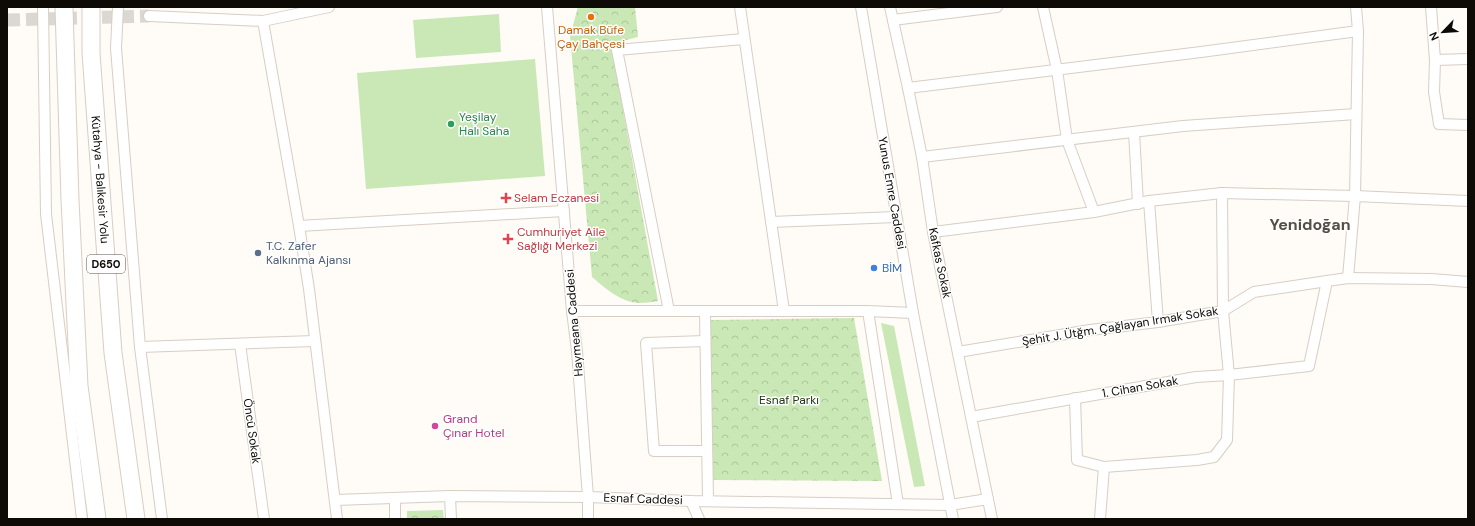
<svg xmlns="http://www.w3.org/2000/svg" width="1475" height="526" font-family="'DM Sans',sans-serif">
	<defs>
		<pattern id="park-crowns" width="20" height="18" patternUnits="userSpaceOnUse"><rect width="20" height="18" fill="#c9e8b6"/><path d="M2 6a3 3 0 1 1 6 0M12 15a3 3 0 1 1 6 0" fill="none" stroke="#abc69b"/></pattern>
	</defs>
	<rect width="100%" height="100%" fill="#fffbf6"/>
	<!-- grass -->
	<g fill="#c9e8b6">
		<polygon points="499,14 501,52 416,58 413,20"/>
		<polygon points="535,59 545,176 366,189 357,73"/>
		<polygon points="881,323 894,326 925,486 914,487"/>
	</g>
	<!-- park -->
	<g fill="url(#park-crowns)">
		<path d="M578,7H635L638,37L611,44L658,301C652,302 645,303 639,303C620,302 605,288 592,277L570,36Z"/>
		<polygon points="854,318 882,481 711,480 711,320"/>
		<polygon points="443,510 444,519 407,519 407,511"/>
	</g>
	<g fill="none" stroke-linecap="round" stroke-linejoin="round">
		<!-- tertiary-tunnel -->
		<polyline stroke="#dbd7d2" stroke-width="13" stroke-dasharray="13 6" stroke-linecap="butt" points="7,20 149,16"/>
		<defs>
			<g id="minor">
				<polyline points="43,7 46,214 82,519"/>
				<polyline points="118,7 116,48 140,347 162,519"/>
				<polyline points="547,7 572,311 577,351 588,497 588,519"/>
				<polyline points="740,7 784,311"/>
				<polyline points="861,7 913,313 953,519"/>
				<polyline points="890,7 908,88 922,157 933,232 992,519"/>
				<polyline points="1043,7 1057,70 1067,140 1094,212"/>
				<polyline points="1431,7 1435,60 1434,92 1439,124 1468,125"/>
				<polyline points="149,16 263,21 329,7"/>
				<polyline points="893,20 997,7"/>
				<polyline points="263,21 299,226 309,289 337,519"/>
				<polyline points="1435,60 1468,59"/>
				<polyline points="908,88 1201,52 1358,31"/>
				<polyline points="1134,132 1138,204"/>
				<polyline points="922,157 1183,126 1356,114"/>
				<polyline points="1149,201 1158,322"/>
				<polyline points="771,222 896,217"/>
				<polyline points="299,226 564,211"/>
				<polyline points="933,232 1094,212 1149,201 1222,193 1355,196 1468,201"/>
				<polyline points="1348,278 1355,196 1358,31 1356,7"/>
				<polyline points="572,311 868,311 913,313"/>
				<polyline points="669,311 617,50 744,39"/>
				<polyline points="705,311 708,501"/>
				<polyline points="868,311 898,504"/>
				<polyline points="705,341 646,343 654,451 707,451"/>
				<polyline points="240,344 264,519"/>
				<polyline points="140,347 315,341"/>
				<polyline points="958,352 1090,330 1158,322 1223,311 1254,292 1327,281 1348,278 1431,279 1468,282"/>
				<polyline points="1075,398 1077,460 1104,467 1100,519"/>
				<polyline points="971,417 1196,377 1229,375 1309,366 1327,281"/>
				<polyline points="1104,467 1197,460 1214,457 1227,440 1229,375 1223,311 1222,193"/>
				<polyline points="450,496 451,519"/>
				<polyline points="395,499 395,519"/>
				<polyline points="335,500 450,496 588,497 691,501 950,505 988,499"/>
				<polyline points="691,501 699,519"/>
			</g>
			<g id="trunk">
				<polyline points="64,7 70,200 79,386 97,519"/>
				<path id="s1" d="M91,7V53L113,353L136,519"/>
			</g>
		</defs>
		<!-- minor casing -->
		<use href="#minor" stroke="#d8cec3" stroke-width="12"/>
		<!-- trunk casing -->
		<use href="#trunk" stroke="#d8cec3" stroke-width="19"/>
		<!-- minor -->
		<use href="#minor" stroke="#fff" stroke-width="10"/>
		<!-- trunk -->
		<use href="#trunk" stroke="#fff" stroke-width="17"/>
	</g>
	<!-- markers -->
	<circle fill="#e8710a" stroke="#fff" stroke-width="1.5" cx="591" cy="17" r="4"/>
	<circle fill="#2e9e5b" stroke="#fff" stroke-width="1.5" cx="451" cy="124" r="4"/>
	<g fill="#e0444e" stroke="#fff" stroke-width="1.5">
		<path d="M504 192h4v4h4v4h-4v4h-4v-4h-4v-4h4z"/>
		<path d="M506 233h4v4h4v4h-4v4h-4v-4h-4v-4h4z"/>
	</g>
	<circle fill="#5c6f8a" stroke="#fff" stroke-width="1.5" cx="258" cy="253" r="4"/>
	<circle fill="#3f7fe0" stroke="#fff" stroke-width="1.5" cx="874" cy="268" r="4"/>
	<circle fill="#d1479c" stroke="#fff" stroke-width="1.5" cx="435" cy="426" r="4"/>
	<g text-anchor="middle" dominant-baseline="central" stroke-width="3" stroke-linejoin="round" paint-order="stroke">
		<!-- shield labels -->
		<rect fill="#fff" stroke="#565451" stroke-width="1" x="87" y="255" width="38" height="18" rx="3"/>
		<g font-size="11" font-weight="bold" fill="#0e0b07">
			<text x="106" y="264">D650</text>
		</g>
		<!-- food labels -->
		<g font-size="12" fill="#c56008" stroke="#fff">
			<text x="591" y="30">Damak Büfe<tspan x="591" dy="14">Çay Bahçesi</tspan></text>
		</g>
		<!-- leisure labels -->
		<g font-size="12" fill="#27864d" stroke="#fff" text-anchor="start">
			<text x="459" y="117">Yeşilay<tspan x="459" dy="14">Halı Saha</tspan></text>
		</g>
		<!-- street labels -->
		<g font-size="12" fill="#0e0b07" stroke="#fff">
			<text stroke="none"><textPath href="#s1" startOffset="173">Kütahya - Balıkesir Yolu</textPath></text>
			<text transform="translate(892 193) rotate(80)">Yunus Emre Caddesi</text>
			<text transform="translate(940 263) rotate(78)">Kafkas Sokak</text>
			<text transform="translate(574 323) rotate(-95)">Haymeana Caddesi</text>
			<text transform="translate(1120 326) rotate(-9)">Şehit J. Ütğm. Çağlayan Irmak Sokak</text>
			<text transform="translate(1140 387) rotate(-10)">1. Cihan Sokak</text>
			<text transform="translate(252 431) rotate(82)">Öncü Sokak</text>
			<text transform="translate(643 499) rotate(2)">Esnaf Caddesi</text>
		</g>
		<!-- health labels -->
		<g font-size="12" fill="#be3a42" stroke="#fff" text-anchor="start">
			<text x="514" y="198">Selam Eczanesi</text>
			<text x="517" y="232">Cumhuriyet Aile<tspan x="517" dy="14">Sağlığı Merkezi</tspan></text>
		</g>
		<!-- service labels -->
		<g font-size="12" fill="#4e5e75" stroke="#fff" text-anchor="start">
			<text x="266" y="246">T.C. Zafer<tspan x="266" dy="14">Kalkınma Ajansı</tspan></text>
		</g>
		<!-- shop labels -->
		<g font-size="12" fill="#366cbe" stroke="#fff" text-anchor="start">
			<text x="882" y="268">BİM</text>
		</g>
		<!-- park labels -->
		<g font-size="12" fill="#20370f" stroke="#fff">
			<text x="789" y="400">Esnaf Parkı</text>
		</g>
		<!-- hotel labels -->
		<g font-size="12" fill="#b23c85" stroke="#fff" text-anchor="start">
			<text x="443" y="419">Grand<tspan x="443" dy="14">Çınar Hotel</tspan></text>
		</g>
		<!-- district labels -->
		<g font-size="16" font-weight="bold" fill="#564e44" stroke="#fff">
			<text x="1310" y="224">Yenidoğan</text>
		</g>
	</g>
	<!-- border -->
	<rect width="1475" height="526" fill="none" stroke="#0e0b07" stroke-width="16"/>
	<!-- north arrow -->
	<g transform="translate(1443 32) rotate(245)" stroke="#ffffff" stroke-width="3" paint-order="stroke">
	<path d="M0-3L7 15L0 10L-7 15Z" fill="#0e0b07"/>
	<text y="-6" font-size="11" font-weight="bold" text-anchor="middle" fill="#0e0b07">N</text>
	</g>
</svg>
